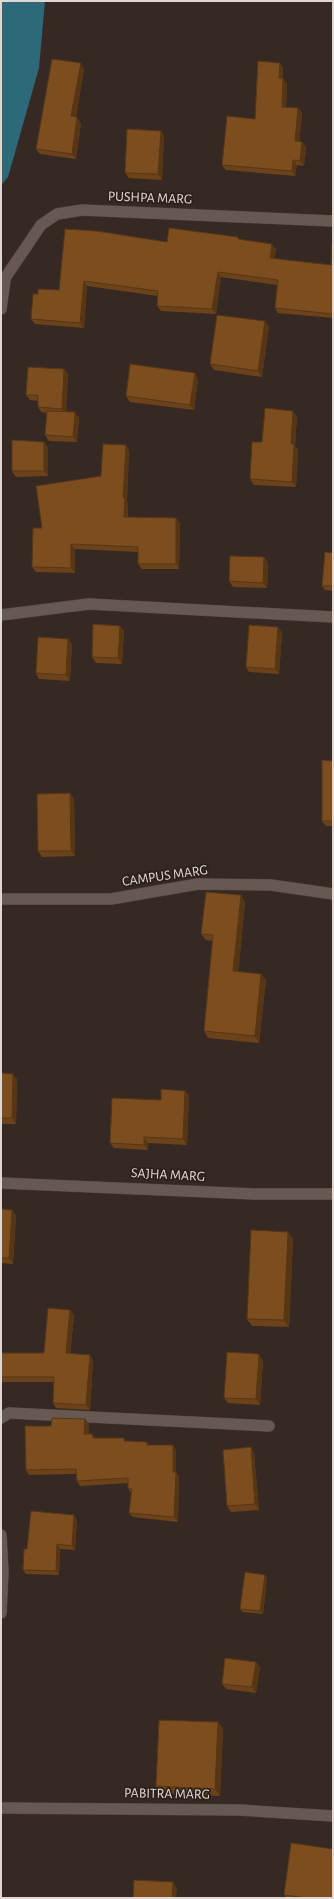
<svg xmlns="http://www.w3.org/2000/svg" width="334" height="1899" font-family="'Alegreya Sans',sans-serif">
	<rect width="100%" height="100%" fill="#362924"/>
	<!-- water -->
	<polygon fill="#2d6978" points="1,1 45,1 39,68 8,177 1,185"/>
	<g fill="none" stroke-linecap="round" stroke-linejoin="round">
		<defs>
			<g id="minor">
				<polyline points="1,309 5,281"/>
				<polyline points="1,615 89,604 333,617"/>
				<polyline points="1,899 111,899 198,884 271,885 333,894"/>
				<polyline points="1,1183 254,1194 333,1194"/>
				<polyline points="1,1418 9,1413 269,1426"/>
				<polyline points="1,1535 3,1572 1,1613"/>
				<polyline points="1,1808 239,1810 333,1816"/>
			</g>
			<polyline id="tertiary" points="1,284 41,225 57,214 82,210 333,221"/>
		</defs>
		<!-- minor casing -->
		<use href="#minor" stroke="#504540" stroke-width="12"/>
		<!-- tertiary casing -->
		<use href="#tertiary" stroke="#504540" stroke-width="12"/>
		<!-- minor -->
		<use href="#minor" stroke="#675852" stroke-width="11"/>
		<!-- tertiary -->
		<use href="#tertiary" stroke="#675852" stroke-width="11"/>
	</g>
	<!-- wall -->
	<g fill="#6b421a">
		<polygon points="280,63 283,68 283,78 287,84 286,107 298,108 302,113 299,141 302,142 306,147 304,166 297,165 295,176 226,170 222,165 255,119"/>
		<polygon points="84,69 76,117 81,123 76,159 40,154 36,149"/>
		<polygon points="161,131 164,136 162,180 129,178 125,173"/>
		<polygon points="240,239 276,249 274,259 331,265 333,244 333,318 278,313 275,308 277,285 221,277 216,314 161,311 157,306 158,296 87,286 84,328 35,324 31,319 38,294 59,290 167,242"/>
		<polygon points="269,326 262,377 214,370 210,364"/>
		<polygon points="64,369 68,374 66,412 79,418 77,442 49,441 45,435 47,413 41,412 38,407 38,401 30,400 26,395"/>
		<polygon points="198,379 194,410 130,402 126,396"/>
		<polygon points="297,416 295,446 298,450 296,487 254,485 250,479 262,442"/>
		<polygon points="48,447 48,476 16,477 12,471"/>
		<polygon points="129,450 127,501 128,503 128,517 176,518 180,524 179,569 142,569 138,564 138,552 75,549 75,573 36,572 32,567 42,528"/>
		<polygon points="333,553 333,591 325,590 322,586"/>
		<polygon points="264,557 268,563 267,588 233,587 229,581"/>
		<polygon points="278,627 282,633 279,674 249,672 246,667"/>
		<polygon points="124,631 122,664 96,663 92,657"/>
		<polygon points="72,644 70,681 39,679 36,673"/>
		<polygon points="333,761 333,826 326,826 322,821"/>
		<polygon points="70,793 74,799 75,856 42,857 38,851"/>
		<polygon points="241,895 245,902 238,972 266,980 259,1043 208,1038 204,1031 213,941 206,940 201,934"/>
		<polygon points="1,1073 17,1079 16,1124 1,1124"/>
		<polygon points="185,1091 189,1096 187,1145 148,1143 148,1150 114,1148 110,1143 161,1100"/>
		<polygon points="1,1209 12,1210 16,1216 13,1264 1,1263"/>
		<polygon points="288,1232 293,1239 289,1327 252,1326 247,1319"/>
		<polygon points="70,1310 74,1315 70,1354 93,1360 90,1410 56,1408 53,1403 54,1382 1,1382 1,1353 44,1353"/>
		<polygon points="263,1360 260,1405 228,1403 224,1398"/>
		<polygon points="85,1419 89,1424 88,1434 92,1434 95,1438 127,1441 147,1442 149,1445 176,1450 176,1472 179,1477 178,1522 133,1517 129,1513 131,1493 128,1488 128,1483 80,1486 77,1481 76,1474 29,1475 26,1470 51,1426"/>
		<polygon points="254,1453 259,1510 231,1512 227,1506"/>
		<polygon points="77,1520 75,1550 60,1549 59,1575 26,1574 23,1570 27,1549"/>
		<polygon points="267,1578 263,1614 243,1612 240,1609"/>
		<polygon points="256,1662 260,1667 256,1693 226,1689 222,1684"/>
		<polygon points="218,1722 223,1729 220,1796 161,1793 156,1786"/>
		<polygon points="284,1895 333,1898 286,1898"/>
	</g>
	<!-- shaded-wall -->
	<g fill="#573615">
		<polygon points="81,63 84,69 75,122 71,116"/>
		<polygon points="280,63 283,68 282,83 279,78"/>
		<polygon points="283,78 287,84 286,112 282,107"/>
		<polygon points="298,108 302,113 299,146 295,141"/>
		<polygon points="77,117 81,123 76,159 72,154"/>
		<polygon points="161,131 164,136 162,180 158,174"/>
		<polygon points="302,142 306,147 304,166 300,161"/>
		<polygon points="293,160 297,165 295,176 292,171"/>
		<polygon points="272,244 276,249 274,263 270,258"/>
		<polygon points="218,272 221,277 216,314 212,309"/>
		<polygon points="84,281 87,286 84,328 80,323"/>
		<polygon points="265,321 269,326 262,377 258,371"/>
		<polygon points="64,369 68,374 66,415 62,409"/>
		<polygon points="195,373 198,379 194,410 190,405"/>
		<polygon points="293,411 297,416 295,446 298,450 296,487 292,482 291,444"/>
		<polygon points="75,412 79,418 77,442 73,437"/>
		<polygon points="44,442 48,447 48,476 44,471"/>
		<polygon points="126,445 129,450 127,501 128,503 127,522 124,517 123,498"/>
		<polygon points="176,518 180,524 179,569 176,564"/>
		<polygon points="71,544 75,549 75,573 71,568"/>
		<polygon points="264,557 268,563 267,588 263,583"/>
		<polygon points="120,626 124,631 122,664 118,658"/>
		<polygon points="278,627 282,633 279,674 275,669"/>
		<polygon points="68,639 72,644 70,681 66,675"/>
		<polygon points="70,793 74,799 75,856 71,851"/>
		<polygon points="241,895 245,902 238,978 233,971"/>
		<polygon points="261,974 266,980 259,1043 255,1036"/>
		<polygon points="13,1074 17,1079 16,1124 12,1118"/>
		<polygon points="185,1091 189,1096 187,1145 183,1139"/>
		<polygon points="144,1137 148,1143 148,1150 144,1145"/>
		<polygon points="12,1210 16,1216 13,1264 9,1258"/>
		<polygon points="288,1232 293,1239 289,1327 284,1320"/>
		<polygon points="70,1310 74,1315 70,1358 66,1353"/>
		<polygon points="259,1354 263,1360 260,1405 256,1399"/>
		<polygon points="90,1355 93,1360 90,1410 86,1405"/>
		<polygon points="85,1419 89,1424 88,1439 84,1434"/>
		<polygon points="173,1445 176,1450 176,1472 179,1477 178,1522 174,1517 173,1472"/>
		<polygon points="251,1447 254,1453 259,1510 255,1504"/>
		<polygon points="74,1515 77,1520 75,1550 72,1546"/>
		<polygon points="57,1544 60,1549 59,1575 56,1571"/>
		<polygon points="265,1575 267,1578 263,1614 260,1611"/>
		<polygon points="256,1662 260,1667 256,1693 252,1687"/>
		<polygon points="218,1722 223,1729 220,1796 215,1789"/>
		<polygon points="173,1882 177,1888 176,1898 172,1898"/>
	</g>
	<!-- building -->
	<g fill="#7c4d1e" stroke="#573615">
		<polygon points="52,59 81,63 71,116 77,117 72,154 36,149"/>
		<polygon points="258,61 280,63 279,78 283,78 282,107 298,108 295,141 302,142 300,161 293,160 292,171 222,165 227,116 255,119"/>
		<polygon points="127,129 161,131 158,174 125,173"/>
		<polygon points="169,228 238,237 238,239 272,244 270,258 331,265 332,244 333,244 333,314 275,308 278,280 218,272 212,309 157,306 158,291 84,281 80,323 31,319 33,294 38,294 38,289 59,290 65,229 97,231 167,242"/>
		<polygon points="217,315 265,321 258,371 210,364"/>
		<polygon points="130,364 195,373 190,405 126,396"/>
		<polygon points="28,367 64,369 62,409 38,407 38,395 26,395"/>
		<polygon points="265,408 293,411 291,444 294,444 292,482 250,479 252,442 262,442"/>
		<polygon points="47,411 75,412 73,437 45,435"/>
		<polygon points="12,440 44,442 44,471 12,471"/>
		<polygon points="103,444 126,445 123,498 125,498 124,517 176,518 176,564 138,564 138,547 71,544 71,568 32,567 33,528 42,528 36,486 101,476"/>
		<polygon points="325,552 333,553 333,586 322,586"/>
		<polygon points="230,556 264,557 263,583 229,581"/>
		<polygon points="93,624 120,626 118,658 92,657"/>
		<polygon points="249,625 278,627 275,669 246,667"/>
		<polygon points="38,637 68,639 66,675 36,673"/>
		<polygon points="322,760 333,761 333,821 322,821"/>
		<polygon points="70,793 71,851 38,851 37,794"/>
		<polygon points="206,892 241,895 233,971 261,974 255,1036 204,1031 213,935 201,934"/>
		<polygon points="1,1073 13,1074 12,1118 1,1118"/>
		<polygon points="161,1089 185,1091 183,1139 144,1137 144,1145 110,1143 112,1098 161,1100"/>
		<polygon points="1,1209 12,1210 9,1258 1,1258"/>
		<polygon points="251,1230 288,1232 284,1320 247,1319"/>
		<polygon points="48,1308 70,1310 66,1353 90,1355 86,1405 53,1403 54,1377 1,1377 1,1353 44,1353"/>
		<polygon points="227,1352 259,1354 256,1399 224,1398"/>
		<polygon points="52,1418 85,1419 84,1434 92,1434 93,1438 124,1438 124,1441 147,1442 147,1445 173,1445 173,1472 176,1472 174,1517 129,1513 132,1489 128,1488 128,1478 77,1481 76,1469 26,1470 25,1426 51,1426"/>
		<polygon points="251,1447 255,1504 227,1506 223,1450"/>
		<polygon points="31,1511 74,1515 72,1546 57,1544 56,1571 23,1570 24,1549 27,1549"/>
		<polygon points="245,1572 265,1575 260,1611 240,1609"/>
		<polygon points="225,1658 256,1662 252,1687 222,1684"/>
		<polygon points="159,1720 218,1722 215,1789 156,1786"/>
		<polygon points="291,1843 333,1849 333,1898 307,1898 284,1895"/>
		<polygon points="134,1880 173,1882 172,1898 133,1898"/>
	</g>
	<g text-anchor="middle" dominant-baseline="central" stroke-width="3.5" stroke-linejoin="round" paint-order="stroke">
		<!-- street labels -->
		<g font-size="14" fill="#e0d7d3" stroke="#2c201b">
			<text transform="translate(150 198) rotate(2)">PUSHPA MARG</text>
			<text transform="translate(165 876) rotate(-8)">CAMPUS MARG</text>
			<text transform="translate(168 1175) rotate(3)">SAJHA MARG</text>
			<text transform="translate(167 1794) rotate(1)">PABITRA MARG</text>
		</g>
	</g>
	<!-- border -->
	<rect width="334" height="1899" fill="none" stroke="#e0d7d3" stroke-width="4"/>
</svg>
